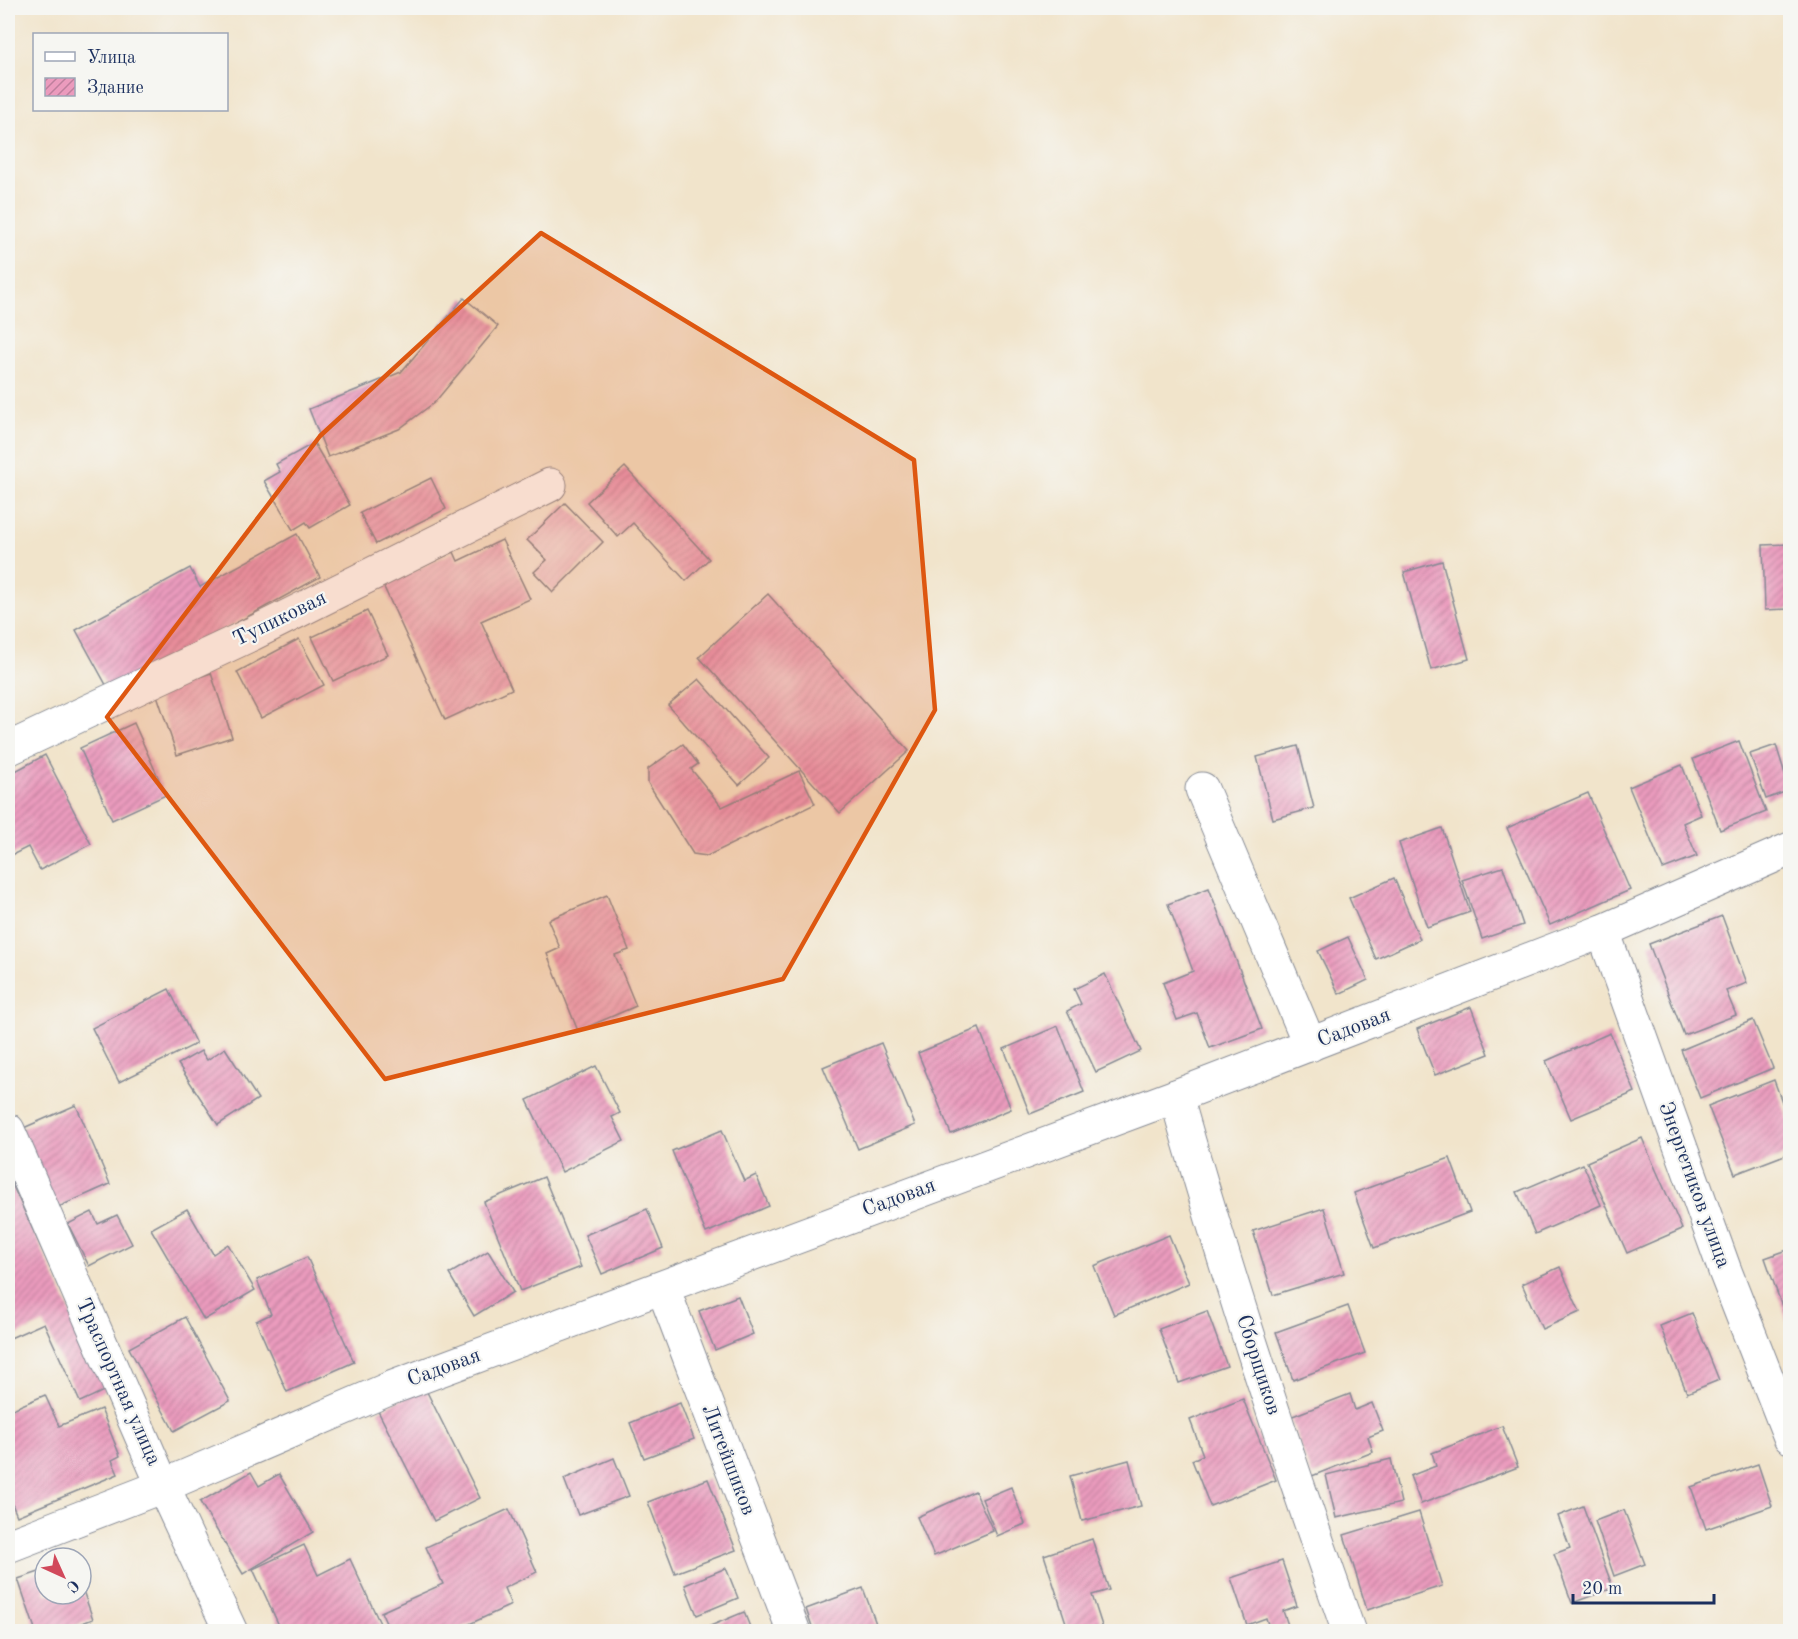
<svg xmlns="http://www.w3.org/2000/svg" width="1798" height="1639" font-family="'Old Standard TT',serif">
	<defs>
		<pattern id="building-hatch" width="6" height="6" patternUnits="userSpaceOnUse" patternTransform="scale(1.5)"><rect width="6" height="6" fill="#eb9bbd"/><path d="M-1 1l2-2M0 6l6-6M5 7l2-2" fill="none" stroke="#be7f9d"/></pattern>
	</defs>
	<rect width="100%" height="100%" fill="#f6f6f2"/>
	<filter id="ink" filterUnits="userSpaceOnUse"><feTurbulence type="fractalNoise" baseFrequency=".0167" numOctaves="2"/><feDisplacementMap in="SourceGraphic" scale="12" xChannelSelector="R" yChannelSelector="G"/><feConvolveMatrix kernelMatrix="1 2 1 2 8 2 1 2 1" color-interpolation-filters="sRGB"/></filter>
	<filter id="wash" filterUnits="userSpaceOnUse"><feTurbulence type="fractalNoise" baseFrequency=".008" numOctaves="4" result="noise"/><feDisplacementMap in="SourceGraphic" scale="24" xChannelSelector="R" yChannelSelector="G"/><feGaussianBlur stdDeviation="1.35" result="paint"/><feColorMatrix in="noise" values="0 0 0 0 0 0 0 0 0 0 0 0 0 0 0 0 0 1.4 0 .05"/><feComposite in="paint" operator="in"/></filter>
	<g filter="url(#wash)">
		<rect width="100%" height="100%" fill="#f1e4cb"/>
		<g id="blocks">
			<!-- building -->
			<g fill="url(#building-hatch)">
				<polygon points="464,298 498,326 435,402 399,429 328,457 309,409 401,372"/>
				<polygon points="314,443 350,505 310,528 306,522 293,530 264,481 280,472 276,464"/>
				<polygon points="625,467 709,559 686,581 633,523 618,537 587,502"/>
				<polygon points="431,478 446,509 376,544 360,513"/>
				<polygon points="565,503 603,542 553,592 534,572 547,560 527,540"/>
				<polygon points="297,534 320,577 110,692 76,630 190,568 200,587"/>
				<polygon points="502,540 530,599 481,621 512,689 445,720 383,585 454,552 458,561"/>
				<polygon points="1790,544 1790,609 1765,610 1763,545"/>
				<polygon points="1442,561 1469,659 1431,670 1404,572"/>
				<polygon points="768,594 909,751 840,813 699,657"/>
				<polygon points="367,611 388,655 333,681 312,637"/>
				<polygon points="299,639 324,685 261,718 237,672"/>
				<polygon points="211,673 232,737 177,755 156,692"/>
				<polygon points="699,679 769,758 739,785 668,705"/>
				<polygon points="134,723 166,795 112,820 80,748"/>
				<polygon points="1739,741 1766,812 1720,830 1693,759"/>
				<polygon points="683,744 698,764 691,769 722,807 799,771 815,804 707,856 693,854 648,783 648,769"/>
				<polygon points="1776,745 1790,790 1766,799 1750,754"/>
				<polygon points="1298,746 1314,808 1273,819 1257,757"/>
				<polygon points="45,755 91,844 40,870 28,847 8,857 8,775"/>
				<polygon points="1682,765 1701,815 1683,823 1697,856 1663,869 1629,787"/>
				<polygon points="1588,793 1630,890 1550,925 1507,828"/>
				<polygon points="1442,828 1470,912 1427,927 1399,843"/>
				<polygon points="1503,867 1523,925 1482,939 1462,880"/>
				<polygon points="1394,878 1420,939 1376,959 1349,898"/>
				<polygon points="1209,888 1262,1029 1210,1048 1197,1013 1177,1020 1163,983 1193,971 1168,904"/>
				<polygon points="607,895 629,950 615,955 636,1006 578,1031 547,954 560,948 548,920"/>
				<polygon points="1722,916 1747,983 1726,991 1736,1015 1684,1035 1649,944"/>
				<polygon points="1348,937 1368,980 1339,994 1318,951"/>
				<polygon points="1105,974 1141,1051 1096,1072 1067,1011 1081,1004 1074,989"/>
				<polygon points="169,989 196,1044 119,1082 92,1028"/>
				<polygon points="1471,1007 1489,1054 1435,1075 1417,1029"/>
				<polygon points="1753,1020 1773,1068 1700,1098 1681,1050"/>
				<polygon points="1058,1026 1084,1092 1030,1114 1004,1049"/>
				<polygon points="979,1028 1011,1109 951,1134 918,1053"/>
				<polygon points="1610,1033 1635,1092 1571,1119 1546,1061"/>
				<polygon points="881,1043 915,1125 858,1149 823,1067"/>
				<polygon points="225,1048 258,1099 218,1125 178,1064 201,1051 207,1060"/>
				<polygon points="596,1066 620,1113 612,1117 624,1141 562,1172 527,1100"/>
				<polygon points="1774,1080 1790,1124 1790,1153 1735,1174 1708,1106"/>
				<polygon points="76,1105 110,1184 54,1209 19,1130"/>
				<polygon points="722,1130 744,1181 756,1175 769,1206 706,1233 672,1151"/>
				<polygon points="1642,1138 1682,1229 1627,1253 1587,1162"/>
				<polygon points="1450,1158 1470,1212 1374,1248 1354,1193"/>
				<polygon points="1583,1164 1601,1205 1535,1234 1517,1192"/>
				<polygon points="544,1177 581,1267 520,1291 484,1202"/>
				<polygon points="11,1182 106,1390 80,1402 44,1323 8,1339 8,1184"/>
				<polygon points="1324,1208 1344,1273 1273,1295 1253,1231"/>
				<polygon points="187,1209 213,1254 228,1244 255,1290 204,1320 151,1229"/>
				<polygon points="647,1209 663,1248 602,1274 585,1235"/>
				<polygon points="92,1212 98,1224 117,1215 132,1244 89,1266 68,1224"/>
				<polygon points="1169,1235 1189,1283 1114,1315 1094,1266"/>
				<polygon points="1790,1249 1790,1329 1765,1258"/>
				<polygon points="488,1251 513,1292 474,1316 449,1274"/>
				<polygon points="307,1257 354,1362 287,1392 256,1321 271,1314 257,1280"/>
				<polygon points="1560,1267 1580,1312 1542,1329 1522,1284"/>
				<polygon points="738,1296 753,1334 715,1350 699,1311"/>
				<polygon points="1348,1306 1365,1353 1293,1380 1276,1332"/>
				<polygon points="1207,1311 1227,1366 1179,1383 1159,1329"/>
				<polygon points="1692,1313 1719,1380 1687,1393 1660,1326"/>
				<polygon points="185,1317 230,1401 174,1431 129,1348"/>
				<polygon points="425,1388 480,1498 434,1521 378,1411"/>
				<polygon points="1350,1394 1355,1410 1372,1403 1383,1431 1368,1437 1373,1452 1312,1476 1290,1417"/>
				<polygon points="45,1395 59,1426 101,1409 120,1456 112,1460 118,1474 17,1516 8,1494 8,1411"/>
				<polygon points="1243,1399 1276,1480 1210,1506 1192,1460 1203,1455 1190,1420"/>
				<polygon points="680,1403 694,1439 644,1458 630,1423"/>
				<polygon points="1502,1426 1518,1467 1421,1504 1410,1476 1436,1466 1432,1453"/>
				<polygon points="614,1458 629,1496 578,1515 564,1479"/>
				<polygon points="1391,1459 1401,1503 1336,1518 1326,1475"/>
				<polygon points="1129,1460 1141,1506 1082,1521 1070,1476"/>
				<polygon points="1758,1464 1772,1506 1706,1529 1691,1487"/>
				<polygon points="251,1472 259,1486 279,1474 313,1532 243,1574 200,1502"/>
				<polygon points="708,1479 736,1550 675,1573 648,1502"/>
				<polygon points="1011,1487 1025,1524 997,1536 982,1499"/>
				<polygon points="975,1491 993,1531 934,1556 917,1517"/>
				<polygon points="1583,1506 1613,1588 1572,1603 1554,1554 1570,1548 1558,1516"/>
				<polygon points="509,1509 537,1572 504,1588 511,1605 452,1632 390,1632 381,1612 443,1584 426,1547"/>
				<polygon points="1624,1510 1645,1564 1614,1576 1595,1521"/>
				<polygon points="1419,1512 1442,1586 1367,1610 1344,1535"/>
				<polygon points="1092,1539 1109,1590 1092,1595 1104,1632 1069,1632 1044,1555"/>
				<polygon points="304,1545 318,1575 350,1559 384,1632 282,1632 253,1569"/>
				<polygon points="1282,1561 1297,1606 1283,1611 1288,1625 1270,1631 1266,1618 1247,1625 1231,1578"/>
				<polygon points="726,1568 738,1598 697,1615 685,1585"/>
				<polygon points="45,1570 45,1594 81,1594 81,1585 93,1619 58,1632 36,1632 18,1579"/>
				<polygon points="863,1588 879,1632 814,1632 806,1609"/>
				<polygon points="744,1612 752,1632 703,1632 703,1629"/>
			</g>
		</g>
	</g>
	<g filter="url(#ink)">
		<use href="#blocks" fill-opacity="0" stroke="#868a94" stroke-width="1.5"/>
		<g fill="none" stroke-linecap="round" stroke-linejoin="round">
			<defs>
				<g id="minor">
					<polyline points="8,749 252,634 550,485"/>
					<polyline points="1202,789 1310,1045"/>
					<polyline points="1603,931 1725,1271 1790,1437"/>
					<path d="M1176,1096C1227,1277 1286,1455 1349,1632"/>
					<polyline points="8,1130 163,1486 231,1632"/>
					<polyline points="663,1288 794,1632"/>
					<polyline points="8,1546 163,1486 391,1388 1176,1096 1603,931 1790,849"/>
				</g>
			</defs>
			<!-- minor casing -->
			<use href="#minor" stroke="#868a94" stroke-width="35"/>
			<!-- minor -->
			<use href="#minor" stroke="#fff" stroke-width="33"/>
		</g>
	</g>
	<!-- marked area -->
	<path fill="#de5710" fill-opacity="0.2" stroke="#de5710" stroke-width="4.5" stroke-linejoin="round" d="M541,233L914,460L935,710L783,979L385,1079L107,717L320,436Z"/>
	<g text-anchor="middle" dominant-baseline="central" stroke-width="4.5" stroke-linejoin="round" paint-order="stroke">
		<!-- street labels -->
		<g font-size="21" fill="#1b2f5e" stroke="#f6f6f2">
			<text transform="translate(280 619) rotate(-26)">Тупиковая</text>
			<text transform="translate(1354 1028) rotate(-21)">Садовая</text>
			<text transform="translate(1694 1185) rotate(70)">Энергетиков улица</text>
			<text transform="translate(899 1198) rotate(-20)">Садовая</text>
			<text transform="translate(1258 1365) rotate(72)">Сборщиков</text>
			<text transform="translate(444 1368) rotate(-20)">Садовая</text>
			<text transform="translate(118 1382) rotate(66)">Траспортная улица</text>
			<text transform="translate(728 1460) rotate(69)">Литейшиков</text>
		</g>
	</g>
	<!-- margin -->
	<rect width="1798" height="1639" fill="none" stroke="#f6f6f2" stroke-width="30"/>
	<!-- legend -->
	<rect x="33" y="33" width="195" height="78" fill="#f6f6f2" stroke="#9ea6b7" stroke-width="1.5"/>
	<rect x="45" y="52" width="30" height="9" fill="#ffffff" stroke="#9ea6b7" stroke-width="1.5"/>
	<text x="87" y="63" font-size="18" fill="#1b2f5e">Улица</text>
	<rect x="45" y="78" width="30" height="18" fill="url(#building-hatch)" stroke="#9ea6b7" stroke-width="1.5"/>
	<text x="87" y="93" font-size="18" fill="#1b2f5e">Здание</text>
	<!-- north arrow -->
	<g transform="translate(63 1576) rotate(135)"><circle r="28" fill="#f6f6f2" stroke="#9ea6b7" stroke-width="1.5"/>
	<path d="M0-4.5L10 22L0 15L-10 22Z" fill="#d1495b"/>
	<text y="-9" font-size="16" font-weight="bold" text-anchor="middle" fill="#1b2f5e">С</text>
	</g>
	<!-- scale -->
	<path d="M1573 1594v9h141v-9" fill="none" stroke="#1b2f5e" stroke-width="3"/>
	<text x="1582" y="1594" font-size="18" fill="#1b2f5e" stroke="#f6f6f2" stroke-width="4.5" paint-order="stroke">20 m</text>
</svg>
